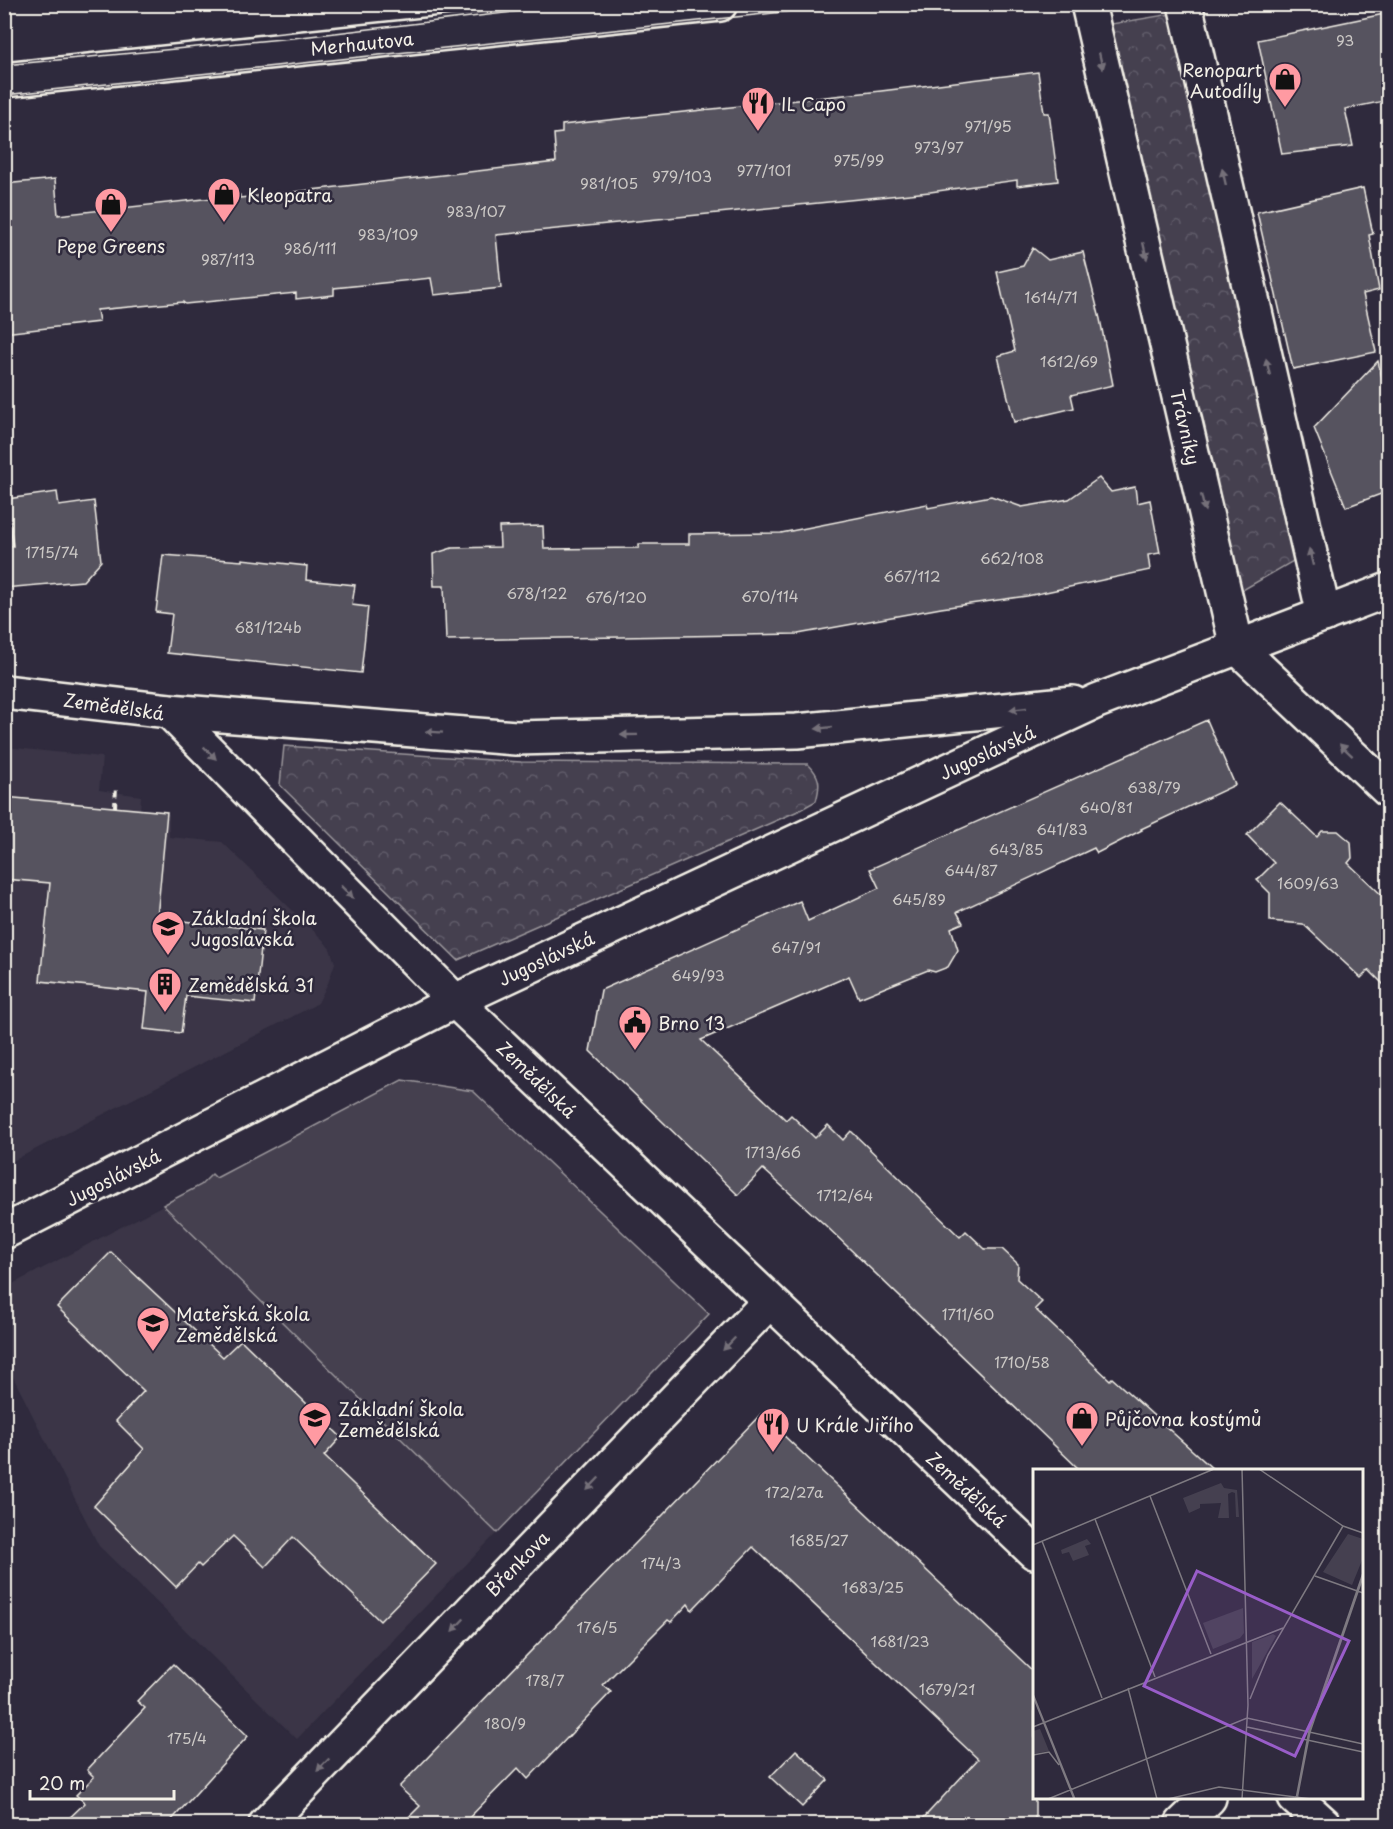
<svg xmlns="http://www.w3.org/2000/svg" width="1393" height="1829" font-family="'Playpen Sans',sans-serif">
	<defs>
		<pattern id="forest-crowns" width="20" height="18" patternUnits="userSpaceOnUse" patternTransform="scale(1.5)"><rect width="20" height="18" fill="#454050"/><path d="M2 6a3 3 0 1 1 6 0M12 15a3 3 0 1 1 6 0" fill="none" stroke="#605c69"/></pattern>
	</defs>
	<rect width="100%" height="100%" fill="#2f2a3d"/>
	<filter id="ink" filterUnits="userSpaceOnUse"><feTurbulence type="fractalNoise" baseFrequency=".0167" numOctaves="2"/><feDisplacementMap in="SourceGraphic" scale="12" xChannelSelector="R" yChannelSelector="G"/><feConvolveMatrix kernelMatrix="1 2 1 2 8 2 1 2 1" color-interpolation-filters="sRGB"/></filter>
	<g filter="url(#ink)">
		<!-- built -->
		<g fill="#3b3647">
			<polygon points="5,747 102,757 99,790 141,796 140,811 169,814 169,837 222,842 323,940 330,949 335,963 328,983 318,1003 309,1008 5,1165"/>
			<polygon points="402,1080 473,1091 709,1314 297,1739 99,1546 5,1361 5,1288"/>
		</g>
		<!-- forest -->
		<g fill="url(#forest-crowns)" stroke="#9c989c" stroke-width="1.5">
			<polygon points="1171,14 1295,560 1241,591 1236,584 1111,24"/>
			<path d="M284,746L521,762L808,764C820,776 821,784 816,801L798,811L458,960L280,785Z"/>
		</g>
		<!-- pitch -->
		<polygon fill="#454050" stroke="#9c989c" stroke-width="1.5" points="402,1080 473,1091 709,1314 497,1533 163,1205 201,1185 212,1174 216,1178"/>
		<!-- building -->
		<g fill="#56525f" stroke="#f4f1e8" stroke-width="1.5">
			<polygon points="1389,13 1389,100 1345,109 1353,146 1282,154 1258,40"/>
			<polygon points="1038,72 1044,113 1049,113 1058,181 1017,186 1017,180 930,192 496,235 501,288 434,295 431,278 334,288 334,295 296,299 296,293 185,304 183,302 97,310 99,322 4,333 4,184 55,179 58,215 240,195 240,198 556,162 554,134 562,133 562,125 881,91"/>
			<polygon points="1363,188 1373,234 1369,235 1379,290 1363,294 1376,352 1293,369 1257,212"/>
			<polygon points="1033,248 1048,260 1083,252 1100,319 1113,385 1071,395 1074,408 1014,422 998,356 1015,351 997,272 1023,266"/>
			<polygon points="1378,361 1389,407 1389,491 1346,507 1314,428"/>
			<polygon points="1099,478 1111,492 1135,487 1137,503 1150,500 1160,553 1148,555 1150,570 1027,596 941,608 798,634 446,640 444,586 434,586 433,554 452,548 500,547 499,527 543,526 544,549 639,548 639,544 689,544 689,534 781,533 927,504 928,508 991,496 1022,507 1069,499"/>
			<polygon points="57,492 59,506 94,501 101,561 83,581 4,588 4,547 13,546 7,499"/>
			<polygon points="163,555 242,561 242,559 307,566 306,580 355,585 352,605 368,607 361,673 167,653 172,614 156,612"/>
			<polygon points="1207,720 1235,785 1141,829 1142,830 1097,853 1094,848 957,912 963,923 951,928 958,950 948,967 935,972 928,970 859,998 849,976 701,1040 786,1120 791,1115 815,1138 828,1125 843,1140 851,1131 960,1237 966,1231 985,1249 1002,1249 1018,1264 1017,1279 1042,1302 1035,1309 1110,1380 1112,1378 1214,1470 1080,1470 824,1224 763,1169 738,1195 590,1051 601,990 800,901 808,921 879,888 870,869"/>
			<polygon points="4,797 167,812 157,918 263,930 255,1003 186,996 181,1033 144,1029 148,992 40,981 50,883 4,879"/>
			<polygon points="1280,802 1317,837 1322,831 1338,831 1351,842 1352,858 1348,863 1389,902 1389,990 1369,970 1361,978 1303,924 1270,921 1270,893 1257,880 1274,863 1247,835"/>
			<polygon points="111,1252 223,1357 241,1340 341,1437 324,1456 436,1564 380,1621 293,1537 265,1567 233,1536 201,1567 198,1564 176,1587 94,1506 144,1449 116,1421 144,1391 57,1307"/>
			<polygon points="761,1414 1035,1673 1035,1824 918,1824 978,1759 753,1547 692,1610 688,1604 671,1622 668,1620 603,1685 611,1692 528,1779 518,1768 463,1824 402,1824 420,1806 399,1787"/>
			<polygon points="173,1664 248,1736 168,1824 63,1824 85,1803 76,1795 94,1777 87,1770 145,1708 137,1701"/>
			<polygon points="796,1750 828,1780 802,1807 770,1777"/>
		</g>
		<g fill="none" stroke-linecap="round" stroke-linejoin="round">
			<defs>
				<g id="street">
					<polyline points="1088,4 1237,647 1388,790"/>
					<polyline points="1185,4 1324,615"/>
					<polyline points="4,692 169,711 516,738 797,731 1073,703"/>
					<polyline points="169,711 455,1001 1034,1552"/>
					<polyline points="4,1232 455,1001 1097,701 1388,590"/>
					<polyline points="1295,1798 1324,1824"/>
					<polyline points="266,1824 769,1302"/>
					<polyline points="1182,1824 1209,1798"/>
				</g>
				<polyline id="secondary" points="4,80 720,4"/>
			</defs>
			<!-- street casing -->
			<use href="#street" stroke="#f4f1e8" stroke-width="38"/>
			<!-- secondary casing -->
			<use href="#secondary" stroke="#f4f1e8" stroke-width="38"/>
			<!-- path -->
			<polyline stroke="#f4f1e8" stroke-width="4" stroke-dasharray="6 4.5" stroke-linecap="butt" points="115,807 116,786"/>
			<!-- street -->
			<use href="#street" stroke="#2f2a3d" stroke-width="33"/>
			<!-- secondary -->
			<use href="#secondary" stroke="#2f2a3d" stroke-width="33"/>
			<!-- tram -->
			<g stroke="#f4f1e8" stroke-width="1.5">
				<polyline points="4,65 293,38 580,4"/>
				<polyline points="4,95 857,4"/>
			</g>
		</g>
		<!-- one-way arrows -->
		<defs><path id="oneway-solid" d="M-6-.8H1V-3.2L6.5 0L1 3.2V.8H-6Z" transform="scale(1.5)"/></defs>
		<g fill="#747079">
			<use href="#oneway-solid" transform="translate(1101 61) rotate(77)"/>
			<use href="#oneway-solid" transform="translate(1224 177) rotate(-103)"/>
			<use href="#oneway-solid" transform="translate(1145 251) rotate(77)"/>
			<use href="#oneway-solid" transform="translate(1268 367) rotate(-103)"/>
			<use href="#oneway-solid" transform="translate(1203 503) rotate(77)"/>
			<use href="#oneway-solid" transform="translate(1311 557) rotate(-103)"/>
			<use href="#oneway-solid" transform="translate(1018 709) rotate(174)"/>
			<use href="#oneway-solid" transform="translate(824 728) rotate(174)"/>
			<use href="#oneway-solid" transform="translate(434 732) rotate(-176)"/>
			<use href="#oneway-solid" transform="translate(629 735) rotate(179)"/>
			<use href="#oneway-solid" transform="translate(1346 750) rotate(-137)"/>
			<use href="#oneway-solid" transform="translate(210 753) rotate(45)"/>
			<use href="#oneway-solid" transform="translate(347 892) rotate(45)"/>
			<use href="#oneway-solid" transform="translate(729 1344) rotate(134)"/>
			<use href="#oneway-solid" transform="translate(593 1484) rotate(134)"/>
			<use href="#oneway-solid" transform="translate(458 1625) rotate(134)"/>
			<use href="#oneway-solid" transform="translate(323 1765) rotate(134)"/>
		</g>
	</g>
	<!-- icons -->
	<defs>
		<symbol id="shop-pin" viewBox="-11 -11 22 30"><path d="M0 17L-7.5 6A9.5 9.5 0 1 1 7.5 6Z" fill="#ff9aa2" stroke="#2f2a3d"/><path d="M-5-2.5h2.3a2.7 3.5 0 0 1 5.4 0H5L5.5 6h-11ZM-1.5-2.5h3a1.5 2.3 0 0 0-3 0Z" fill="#111"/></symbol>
		<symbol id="restaurant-pin" viewBox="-11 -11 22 30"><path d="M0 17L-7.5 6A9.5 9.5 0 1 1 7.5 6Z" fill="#ff9aa2" stroke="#2f2a3d"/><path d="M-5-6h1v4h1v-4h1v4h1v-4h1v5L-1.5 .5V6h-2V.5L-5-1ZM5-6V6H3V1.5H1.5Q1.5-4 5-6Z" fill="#111"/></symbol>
		<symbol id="school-pin" viewBox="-11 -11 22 30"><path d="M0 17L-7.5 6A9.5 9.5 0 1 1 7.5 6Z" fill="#ff9aa2" stroke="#2f2a3d"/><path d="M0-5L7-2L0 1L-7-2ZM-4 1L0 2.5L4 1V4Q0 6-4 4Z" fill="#111"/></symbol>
		<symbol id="building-pin" viewBox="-11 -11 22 30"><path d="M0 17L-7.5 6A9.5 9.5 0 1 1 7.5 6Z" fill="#ff9aa2" stroke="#2f2a3d"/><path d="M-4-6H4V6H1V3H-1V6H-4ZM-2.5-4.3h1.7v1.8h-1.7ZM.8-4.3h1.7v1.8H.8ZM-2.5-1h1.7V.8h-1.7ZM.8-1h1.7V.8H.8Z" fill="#111"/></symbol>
		<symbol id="civic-pin" viewBox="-11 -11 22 30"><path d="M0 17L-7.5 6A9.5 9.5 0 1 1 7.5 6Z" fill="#ff9aa2" stroke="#2f2a3d"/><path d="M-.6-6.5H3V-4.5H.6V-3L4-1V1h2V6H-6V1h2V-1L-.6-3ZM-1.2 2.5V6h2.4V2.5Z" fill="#111"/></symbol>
	</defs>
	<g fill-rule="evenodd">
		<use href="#shop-pin" x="1266" y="60" width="38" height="52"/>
		<use href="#restaurant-pin" x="739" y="84" width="38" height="52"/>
		<use href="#shop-pin" x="205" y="175" width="38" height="52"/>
		<use href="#shop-pin" x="92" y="185" width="38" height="52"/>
		<use href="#school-pin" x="149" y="908" width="38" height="52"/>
		<use href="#building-pin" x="146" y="965" width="38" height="52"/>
		<use href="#civic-pin" x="616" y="1003" width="38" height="52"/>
		<use href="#school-pin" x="134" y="1304" width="38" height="52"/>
		<use href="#school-pin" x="296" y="1399" width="38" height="52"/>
		<use href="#shop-pin" x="1063" y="1399" width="38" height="52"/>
		<use href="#restaurant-pin" x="754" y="1405" width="38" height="52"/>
	</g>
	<g text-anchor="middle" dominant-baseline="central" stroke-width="5" stroke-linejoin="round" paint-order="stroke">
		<!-- number labels -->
		<g font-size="15" fill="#ccc9c6">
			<text x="1345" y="39">93</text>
			<text x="988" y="125">971/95</text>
			<text x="939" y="146">973/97</text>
			<text x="859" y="159">975/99</text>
			<text x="764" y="169">977/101</text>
			<text x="682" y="175">979/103</text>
			<text x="609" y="182">981/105</text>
			<text x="476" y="210">983/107</text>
			<text x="388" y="233">983/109</text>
			<text x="310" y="247">986/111</text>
			<text x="228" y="258">987/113</text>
			<text x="1051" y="296">1614/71</text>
			<text x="1069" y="360">1612/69</text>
			<text x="52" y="551">1715/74</text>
			<text x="1012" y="557">662/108</text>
			<text x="912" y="575">667/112</text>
			<text x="537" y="592">678/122</text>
			<text x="770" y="595">670/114</text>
			<text x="616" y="596">676/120</text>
			<text x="268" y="626">681/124b</text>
			<text x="1154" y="786">638/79</text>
			<text x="1106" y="806">640/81</text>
			<text x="1062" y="828">641/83</text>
			<text x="1016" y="848">643/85</text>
			<text x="971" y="869">644/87</text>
			<text x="1308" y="882">1609/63</text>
			<text x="919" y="898">645/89</text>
			<text x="796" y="946">647/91</text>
			<text x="698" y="974">649/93</text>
			<text x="773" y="1151">1713/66</text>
			<text x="845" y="1194">1712/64</text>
			<text x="968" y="1313">1711/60</text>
			<text x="1022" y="1361">1710/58</text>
			<text x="794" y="1491">172/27a</text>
			<text x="819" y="1539">1685/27</text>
			<text x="661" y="1562">174/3</text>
			<text x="873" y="1586">1683/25</text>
			<text x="597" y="1626">176/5</text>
			<text x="900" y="1640">1681/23</text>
			<text x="545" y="1679">178/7</text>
			<text x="947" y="1688">1679/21</text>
			<text x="505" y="1722">180/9</text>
			<text x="187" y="1737">175/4</text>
		</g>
		<!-- street labels -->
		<g font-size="18" fill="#f4f1e8" stroke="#2f2a3d">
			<text transform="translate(362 43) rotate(-6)">Merhautova</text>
			<text transform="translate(1186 427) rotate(77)">Trávníky</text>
			<text transform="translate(114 706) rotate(8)">Zemědělská</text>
			<text transform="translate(987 752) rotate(-25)">Jugoslávská</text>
			<text transform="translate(546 958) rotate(-25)">Jugoslávská</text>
			<text transform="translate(537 1079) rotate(44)">Zemědělská</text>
			<text transform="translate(113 1177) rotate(-27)">Jugoslávská</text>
			<text transform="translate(967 1489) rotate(43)">Zemědělská</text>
			<text transform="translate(517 1563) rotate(-46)">Břenkova</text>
		</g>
		<!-- poi labels -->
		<g font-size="18" fill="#f4f1e8" stroke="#2f2a3d" text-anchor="start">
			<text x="1262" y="69" text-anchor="end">Renopart<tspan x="1262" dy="21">Autodíly</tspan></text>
			<text x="781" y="103">IL Capo</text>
			<text x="247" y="194">Kleopatra</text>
			<text x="111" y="245" text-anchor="middle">Pepe Greens</text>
			<text x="191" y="917">Základní škola<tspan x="191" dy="21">Jugoslávská</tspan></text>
			<text x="188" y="984">Zemědělská 31</text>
			<text x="658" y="1022">Brno 13</text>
			<text x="176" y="1313">Mateřská škola<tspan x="176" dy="21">Zemědělská</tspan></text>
			<text x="338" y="1408">Základní škola<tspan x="338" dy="21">Zemědělská</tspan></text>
			<text x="1105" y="1418">Půjčovna kostýmů</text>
			<text x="796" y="1424">U Krále Jiřího</text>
		</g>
	</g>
	<!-- overview -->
	<g transform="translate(1033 1469)">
		<rect width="330" height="330" fill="#2f2a3d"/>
		<path d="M188,14L191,19L204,21L206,48H203L202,24L199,23L195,25L196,49H185L188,34L167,35V39L156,44L150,29ZM54,70L58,75L52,77L56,86L40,92L36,83L29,85L28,81Z" fill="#454050"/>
		<path d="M315,65L330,70V89L319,116L290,103ZM240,165L243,167L219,210V173ZM7,260L16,282L0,285V262Z" fill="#454050"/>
		<path d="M210,139L211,164L207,169L180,180L170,154Z" fill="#454050"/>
		<path fill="none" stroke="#7e7a81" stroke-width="1.5" d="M226,0L310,57L330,64M117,27L178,185M62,50L122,208M9,72L69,229M0,76L181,0M282,107L330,124M95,219L124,330M0,225L42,330M0,227L41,330M217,230L235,186L310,57M0,258L250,159M214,258L330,283M0,286L16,283L26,296M15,330L214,249L330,275M135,330L186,318L278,330M209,330L215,236L209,0M263,330L276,262L330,104M264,330L277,263L330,108"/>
		<path fill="#995dc9" fill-opacity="0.15" stroke="#995dc9" stroke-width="3" d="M164,102L316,172L262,287L111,217Z"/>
		<rect width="330" height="330" fill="none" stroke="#f4f1e8" stroke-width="3"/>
	</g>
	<!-- margin -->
	<rect width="1393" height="1829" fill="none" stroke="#2f2a3d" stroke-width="24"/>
	<rect x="12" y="12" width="1369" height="1805" fill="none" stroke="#f4f1e8" stroke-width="2" filter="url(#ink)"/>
	<!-- scale -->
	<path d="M30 1790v9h144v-9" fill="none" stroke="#f4f1e8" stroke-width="3"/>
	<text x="39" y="1790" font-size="18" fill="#f4f1e8" stroke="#2f2a3d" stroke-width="4.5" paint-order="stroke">20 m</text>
</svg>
